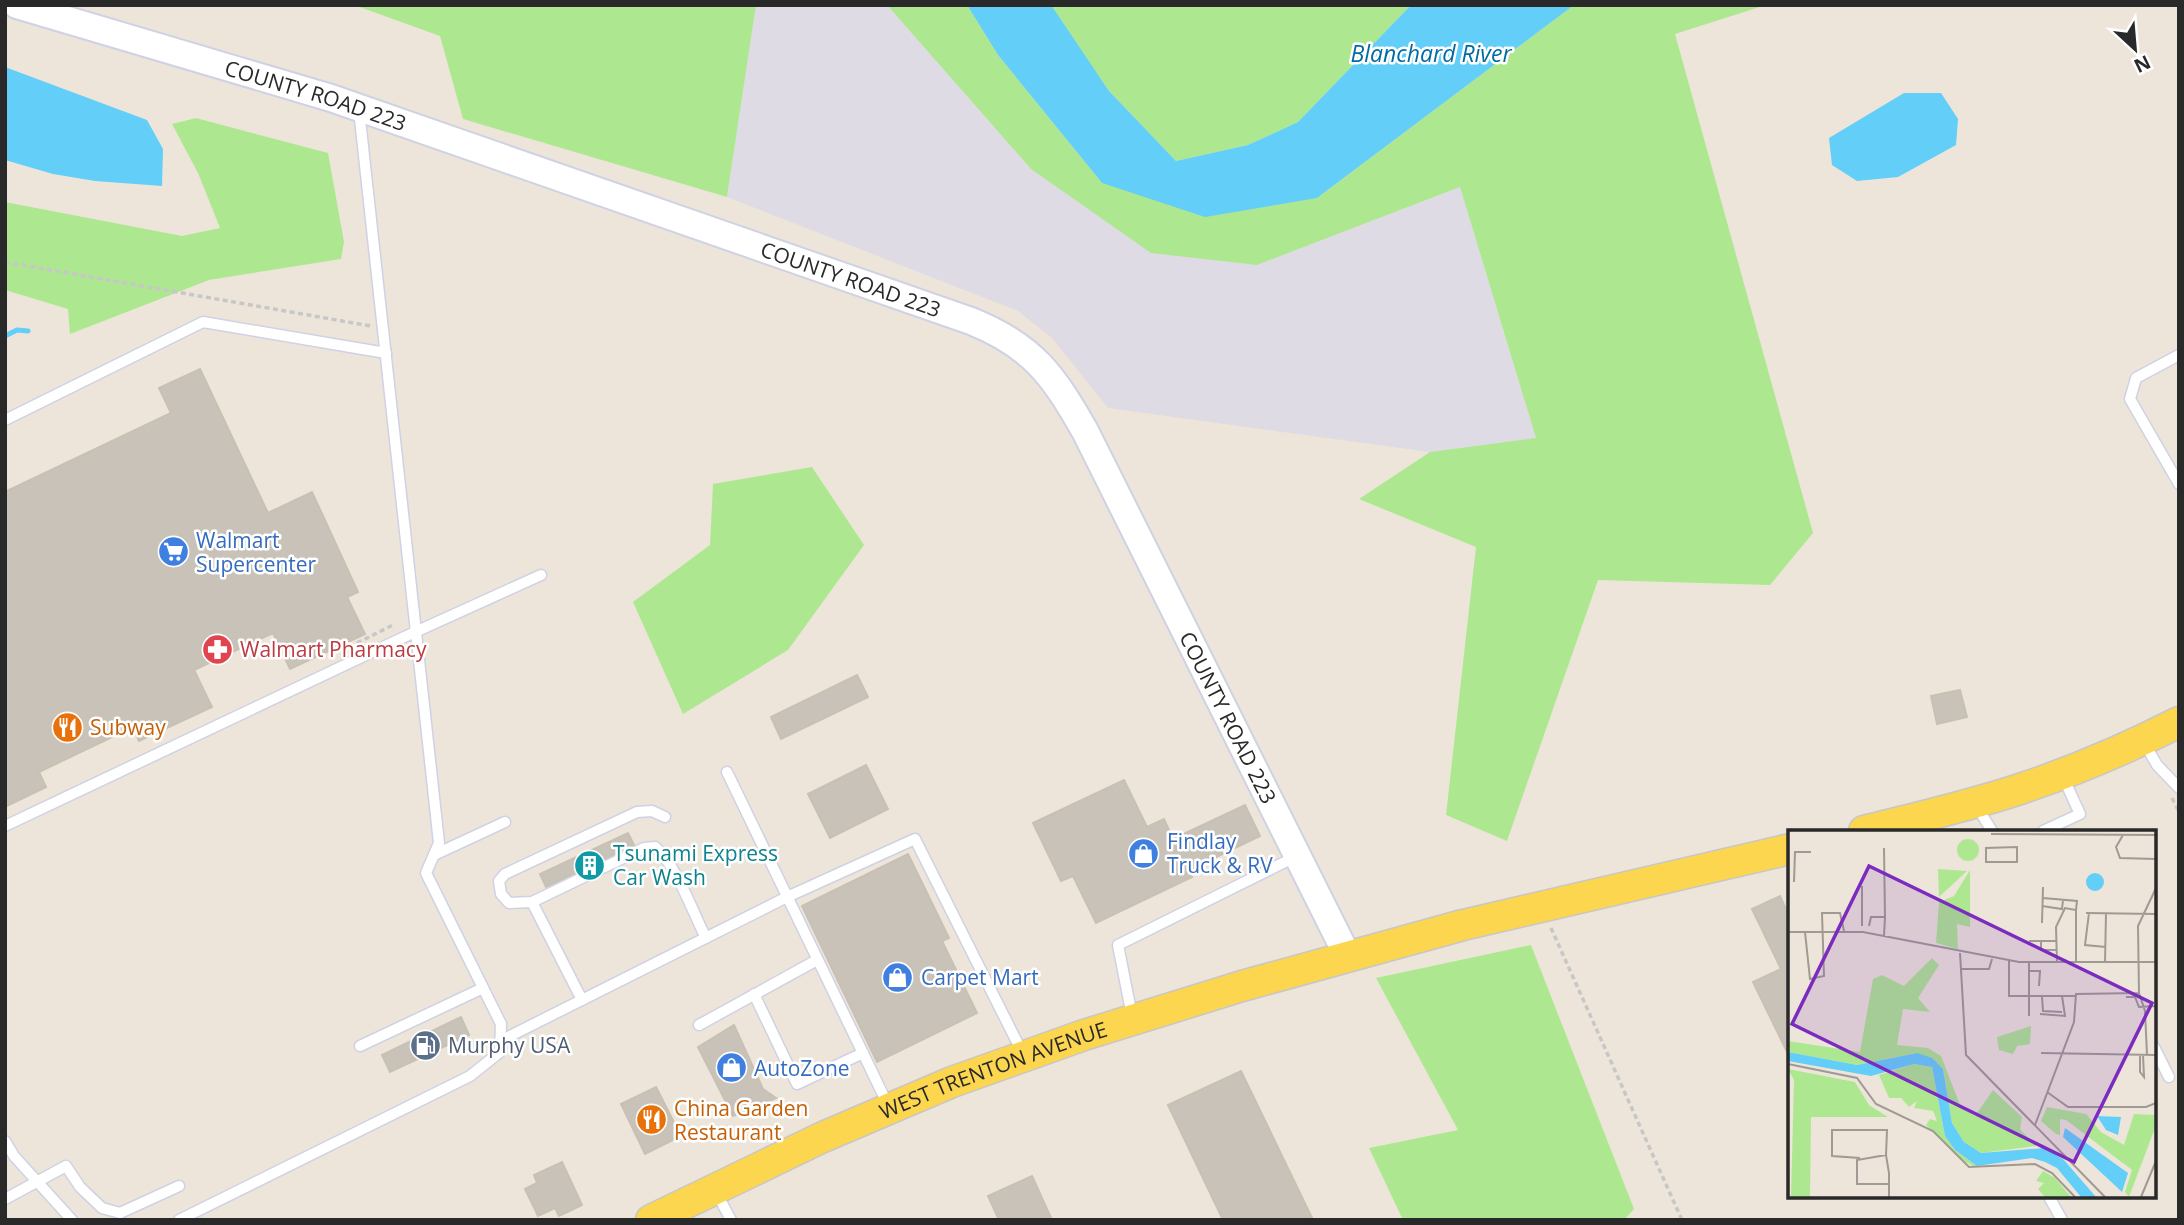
<svg xmlns="http://www.w3.org/2000/svg" width="2184" height="1225" font-family="'Open Sans',sans-serif">
	<rect width="100%" height="100%" fill="#ede5d9"/>
	<!-- industrial -->
	<polygon fill="#dedbe4" points="756,5 887,5 1031,169 1257,265 1460,187 1536,438 1430,452 1108,408 1052,338 1018,311 727,197"/>
	<!-- green -->
	<g fill="#ade891">
		<polygon points="354,5 756,5 727,197 463,119 440,36"/>
		<polygon points="887,5 967,5 998,55 1102,183 1317,198 1574,5 1766,5 1675,34 1813,533 1770,585 1598,580 1507,841 1446,815 1476,547 1359,499 1430,452 1536,438 1460,187 1257,265 1151,253 1031,169"/>
		<polygon points="1049,5 1411,5 1298,122 1248,145 1176,161 1109,91"/>
		<polygon points="196,118 328,153 344,242 341,259 209,280 70,334 68,309 5,290 5,202 182,236 220,228 198,173 172,124"/>
		<polygon points="812,467 864,545 788,650 683,714 633,602 710,545 713,484"/>
		<polygon points="1531,945 1634,1209 1624,1220 1403,1220 1369,1148 1458,1130 1376,978"/>
	</g>
	<!-- water -->
	<g fill="#63cef8">
		<polygon points="967,5 1051,5 1109,91 1176,161 1248,145 1298,122 1411,5 1574,5 1317,198 1205,217 1102,183 998,55"/>
		<polygon points="5,67 147,120 163,149 162,186 95,181 53,174 5,160"/>
		<polygon points="1904,93 1941,93 1958,119 1956,145 1898,177 1857,181 1832,165 1829,138"/>
	</g>
	<g fill="none" stroke-linecap="round" stroke-linejoin="round">
		<!-- stream -->
		<polyline stroke="#63cef8" stroke-width="5" points="5,336 17,330 28,331"/>
	</g>
	<!-- building -->
	<g fill="#c8c2b9" stroke="#c8c1b3" stroke-width="2">
		<polygon points="200,369 268,513 312,492 358,592 347,597 365,634 290,669 273,633 194,670 212,707 139,741 133,727 39,772 46,787 5,807 5,492 171,413 159,388"/>
		<polygon points="857,675 868,697 781,739 771,717"/>
		<polygon points="1960,690 1967,717 1937,724 1931,696"/>
		<polygon points="866,765 888,809 830,838 808,794"/>
		<polygon points="1124,780 1147,827 1164,819 1173,839 1245,805 1260,836 1189,870 1192,877 1096,923 1073,876 1061,881 1033,823"/>
		<polygon points="628,833 634,845 546,887 540,874"/>
		<polygon points="908,854 949,938 942,941 977,1013 877,1062 802,906"/>
		<polygon points="1780,896 1790,918 1790,1058 1753,982 1781,969 1752,909"/>
		<polygon points="461,1017 469,1035 390,1072 382,1055"/>
		<polygon points="734,1025 763,1089 776,1098 733,1116 698,1047"/>
		<polygon points="1241,1071 1313,1220 1223,1220 1168,1105"/>
		<polygon points="656,1087 681,1136 645,1154 621,1104"/>
		<polygon points="562,1162 582,1205 559,1216 555,1208 538,1216 525,1189 537,1183 534,1175"/>
		<polygon points="1032,1176 1052,1220 999,1220 988,1196"/>
	</g>
	<g fill="none" stroke-linecap="round" stroke-linejoin="round">
		<defs>
			<g id="lane">
				<polyline points="2179,355 2136,378 2130,399 2179,484"/>
				<polyline points="5,420 203,322 386,353"/>
				<polyline points="2143,741 2157,765 2179,788"/>
				<polyline points="727,772 888,1105"/>
				<polyline points="1976,805 1992,831"/>
				<path d="M665,817L652,811L637,812L505,874L499,881L501,894L509,903L532,902L644,848L655,847C676,864 693,913 706,938"/>
				<polyline points="5,826 402,638 541,575"/>
				<polyline points="2043,831 2080,814 2063,777"/>
				<polyline points="434,855 505,822"/>
				<polyline points="532,902 582,1000"/>
				<polyline points="754,994 797,1084 863,1053"/>
				<polyline points="1132,1016 1118,945 1297,856"/>
				<polyline points="699,1025 817,960"/>
				<polyline points="500,1041 787,897 915,839 1022,1052"/>
				<polyline points="360,1046 483,988"/>
				<polyline points="2154,1047 2169,1077"/>
				<polyline points="5,1141 14,1156 72,1220"/>
				<polyline points="716,1192 731,1220"/>
				<polyline points="2048,1195 2062,1220"/>
				<polyline points="5,1199 66,1166 80,1187 102,1208 120,1213 179,1186"/>
				<polyline points="179,1220 470,1076 500,1052 501,1024 426,873 439,843 359,110"/>
			</g>
			<g id="secondary">
				<path id="s1" d="M17,5L331,98L971,321C1033,346 1053,375 1085,431L1348,957"/>
			</g>
			<g id="primary">
				<path d="M1864,831C1916,818 1969,806 2020,789C2074,771 2128,748 2179,722"/>
				<path id="s2" d="M651,1220L823,1137L952,1082L1084,1035L1242,986L1463,925L1790,849"/>
			</g>
		</defs>
		<!-- lane casing -->
		<use href="#lane" stroke="#cfd2e4" stroke-width="13"/>
		<!-- secondary casing -->
		<use href="#secondary" stroke="#cfd2e4" stroke-width="30"/>
		<!-- primary casing -->
		<use href="#primary" stroke="#c7c7c7" stroke-width="33"/>
		<!-- path -->
		<g stroke="#c7c7c7" stroke-width="3.5" stroke-dasharray="5 3.5" stroke-linecap="butt">
			<polyline points="5,262 371,326"/>
			<polyline points="357,643 395,624"/>
			<polyline points="2172,798 2179,812"/>
			<polyline points="1551,928 1682,1220"/>
		</g>
		<!-- lane -->
		<use href="#lane" stroke="#fff" stroke-width="10"/>
		<!-- secondary -->
		<use href="#secondary" stroke="#fff" stroke-width="26"/>
		<!-- primary -->
		<use href="#primary" stroke="#fcd64f" stroke-width="30"/>
	</g>
	<!-- icons -->
	<defs>
		<symbol id="supermarket-disc" viewBox="-11 -11 22 22"><circle r="9.5" fill="#3f7fe0" stroke="#fff"/><path d="M-6-5.5h2.5l.6 2H6L4.5 2H-2.5L-4.4-4H-6ZM-1.5 3.2a1.3 1.3 0 1 0 .1 0ZM3 3.2a1.3 1.3 0 1 0 .1 0Z" fill="#fff"/></symbol>
		<symbol id="pharmacy-disc" viewBox="-11 -11 22 22"><circle r="9.5" fill="#e0444e" stroke="#fff"/><path d="M-2-6h4v4h4v4h-4v4h-4v-4h-4v-4h4Z" fill="#fff"/></symbol>
		<symbol id="restaurant-disc" viewBox="-11 -11 22 22"><circle r="9.5" fill="#e8710a" stroke="#fff"/><path d="M-5-6h1v4h1v-4h1v4h1v-4h1v5L-1.5 .5V6h-2V.5L-5-1ZM5-6V6H3V1.5H1.5Q1.5-4 5-6Z" fill="#fff"/></symbol>
		<symbol id="shop-disc" viewBox="-11 -11 22 22"><circle r="9.5" fill="#3f7fe0" stroke="#fff"/><path d="M-5-2.5h2.3a2.7 3.5 0 0 1 5.4 0H5L5.5 6h-11ZM-1.5-2.5h3a1.5 2.3 0 0 0-3 0Z" fill="#fff"/></symbol>
		<symbol id="building-disc" viewBox="-11 -11 22 22"><circle r="9.5" fill="#0f9aa8" stroke="#fff"/><path d="M-4-6H4V6H1V3H-1V6H-4ZM-2.5-4.3h1.7v1.8h-1.7ZM.8-4.3h1.7v1.8H.8ZM-2.5-1h1.7V.8h-1.7ZM.8-1h1.7V.8H.8Z" fill="#fff"/></symbol>
		<symbol id="fuel-disc" viewBox="-11 -11 22 22"><circle r="9.5" fill="#5c6f8a" stroke="#fff"/><path d="M-5.5-6h7V0h2V4h1.3V-2.5L3-4.5l.8-.8L6-3V5H2.5V1h-1V6h-7ZM-4.2-4.7v3.2H.2V-4.7Z" fill="#fff"/></symbol>
	</defs>
	<g fill-rule="evenodd">
		<use href="#supermarket-disc" x="156" y="534" width="35" height="35"/>
		<use href="#pharmacy-disc" x="200" y="632" width="35" height="35"/>
		<use href="#restaurant-disc" x="50" y="710" width="35" height="35"/>
		<use href="#shop-disc" x="1126" y="836" width="35" height="35"/>
		<use href="#building-disc" x="572" y="848" width="35" height="35"/>
		<use href="#shop-disc" x="880" y="960" width="35" height="35"/>
		<use href="#fuel-disc" x="408" y="1028" width="35" height="35"/>
		<use href="#shop-disc" x="714" y="1050" width="35" height="35"/>
		<use href="#restaurant-disc" x="634" y="1102" width="35" height="35"/>
	</g>
	<g text-anchor="middle" dominant-baseline="central" stroke-width="5" stroke-linejoin="round" paint-order="stroke">
		<!-- street labels -->
		<g font-size="21" fill="#292929" stroke="#fff">
			<text stroke="none"><textPath href="#s1" startOffset="312">COUNTY ROAD 223</textPath></text>
			<text stroke="none"><textPath href="#s1" startOffset="878">COUNTY ROAD 223</textPath></text>
			<text stroke="none"><textPath href="#s1" startOffset="1488">COUNTY ROAD 223</textPath></text>
			<text stroke="none"><textPath href="#s2" startOffset="374">WEST TRENTON AVENUE</textPath></text>
		</g>
		<!-- shop labels -->
		<g font-size="21" fill="#366cbe" stroke="#fff" text-anchor="start">
			<text x="196" y="540">Walmart<tspan x="196" dy="24">Supercenter</tspan></text>
			<text x="1167" y="841">Findlay<tspan x="1167" dy="24">Truck &amp; RV</tspan></text>
			<text x="921" y="977">Carpet Mart</text>
			<text x="754" y="1068">AutoZone</text>
		</g>
		<!-- health labels -->
		<g font-size="21" fill="#be3a42" stroke="#fff" text-anchor="start">
			<text x="240" y="649">Walmart Pharmacy</text>
		</g>
		<!-- food labels -->
		<g font-size="21" fill="#c56008" stroke="#fff" text-anchor="start">
			<text x="90" y="727">Subway</text>
			<text x="674" y="1108">China Garden<tspan x="674" dy="24">Restaurant</tspan></text>
		</g>
		<!-- culture labels -->
		<g font-size="21" fill="#0d838f" stroke="#fff" text-anchor="start">
			<text x="613" y="853">Tsunami Express<tspan x="613" dy="24">Car Wash</tspan></text>
		</g>
		<!-- service labels -->
		<g font-size="21" fill="#4e5e75" stroke="#fff" text-anchor="start">
			<text x="448" y="1045">Murphy USA</text>
		</g>
		<!-- water labels -->
		<g font-size="23" font-style="italic" fill="#026aa4" stroke="#fff">
			<text x="1431" y="53">Blanchard River</text>
		</g>
	</g>
	<!-- overview -->
	<g transform="translate(1788 830)">
		<rect width="368" height="368" fill="#ede5d9"/>
		<path d="M169 20a11 11 0 1 1 22 0a11 11 0 1 1-22 0ZM150,39L179,41L151,67ZM182,40V97L169,94L170,119L148,113L151,72L166,66ZM144,128L151,135L130,168L142,182L115,179L109,215L140,218L153,226L172,275L187,286L205,260L234,287L232,299L248,316L193,323L176,312L164,293L155,239L128,223L69,235L0,222V211L72,222L85,149L94,145L116,156ZM243,196L242,214L229,216L225,224L211,220L209,207ZM126,234L144,237L157,306L167,320L189,336L218,335L187,337L174,330L138,295L142,289L149,291L145,281L126,278L129,271L121,277L113,268H101L91,245ZM0,239L67,252L81,275L100,287H23L22,367H3L6,250ZM259,277L298,284L313,302L336,315L346,284L367,285V298L341,367L337,362L344,340L278,290L272,289V305L268,304L253,291ZM255,341L267,348L283,367H257L250,359L256,353L248,351Z" fill="#ade891"/>
		<path d="M298 52a9 9 0 1 1 18 0a9 9 0 1 1-18 0ZM0,222L69,235L129,223L144,228L155,239L164,293L176,312L193,323L257,318L276,330L308,367H293L269,338L257,332L244,328L189,336L167,320L157,306L144,237L126,234L83,246L0,231ZM309,286L333,287L330,305L318,300ZM277,298L340,343L334,362L275,307Z" fill="#63cef8"/>
		<path fill="none" stroke="#9f9a93" stroke-width="2" d="M203,4L368,5M335,5L328,17L332,28L368,29M229,17V32H198V18ZM96,18L97,87M6,52L7,22H23M74,56V96M255,68L289,71L288,80M254,76L274,79L275,70M298,83L368,84M301,83L297,115L318,117M254,93L255,57M81,96L83,87H97L96,106M0,102H75L231,132H368M17,102L22,149L36,146L34,83H52L56,101M241,111H268M253,111V120H269M172,123L178,225L317,367M221,131V166H287M269,132L268,97L277,78L288,80V132M317,132L318,83M173,139H201L204,129M241,141H252L251,156M351,163L350,96L368,58M254,166L255,181L274,182M338,167H347L351,177L368,176M252,184L277,186L274,166M241,186V132M253,223L368,225M352,225V242L356,247L355,225M0,234L69,248L88,274L145,301L181,337L247,334L264,343L287,367M259,262L280,277H358L368,273M247,295L286,192L288,164L351,163L357,181L359,225M72,328L44,326V300H99L98,325M101,354H69V330L98,325L101,343V367M353,367L368,331"/>
		<path fill="#7b2cbf" fill-opacity="0.15" stroke="#7b2cbf" stroke-width="3.5" d="M81,36L364,173L286,332L4,194Z"/>
		<rect width="368" height="368" fill="none" stroke="#292929" stroke-width="3.5"/>
	</g>
	<!-- border -->
	<rect width="2184" height="1225" fill="none" stroke="#292929" stroke-width="14"/>
	<!-- north arrow -->
	<g transform="translate(2135 49) rotate(154)" stroke="#ffffff" stroke-width="5" paint-order="stroke">
	<path d="M0-5L12 26L0 18L-12 26Z" fill="#292929"/>
	<text y="-10" font-size="19" font-weight="bold" text-anchor="middle" fill="#292929">N</text>
	</g>
</svg>
